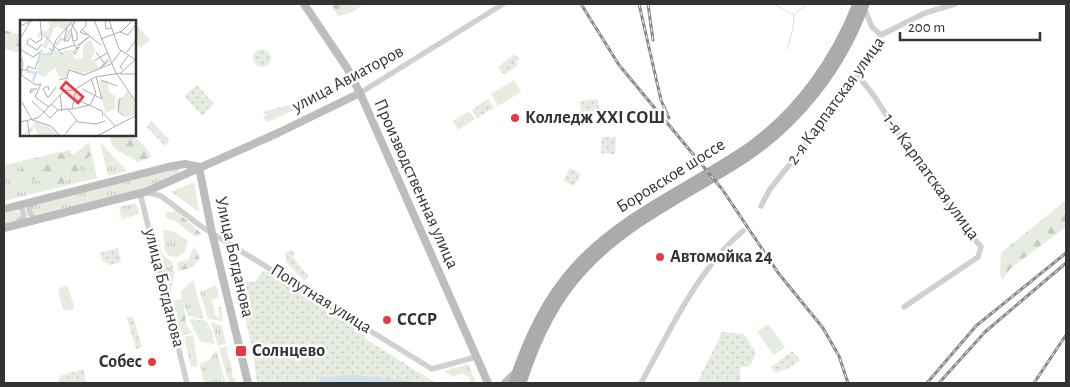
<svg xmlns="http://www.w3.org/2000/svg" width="1070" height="387" font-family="'Alegreya Sans',sans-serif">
	<defs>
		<pattern id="grass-tufts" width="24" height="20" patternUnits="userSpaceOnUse" patternTransform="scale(1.25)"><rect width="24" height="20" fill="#e6ecdf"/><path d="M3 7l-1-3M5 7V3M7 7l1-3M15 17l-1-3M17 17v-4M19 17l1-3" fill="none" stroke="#c6cbc0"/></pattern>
		<pattern id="forest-firs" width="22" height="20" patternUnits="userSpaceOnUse" patternTransform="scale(1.25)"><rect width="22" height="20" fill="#e6ecdf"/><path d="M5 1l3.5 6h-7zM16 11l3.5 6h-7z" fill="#c6cbc0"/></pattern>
		<pattern id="park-dots" width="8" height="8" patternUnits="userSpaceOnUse" patternTransform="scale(1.25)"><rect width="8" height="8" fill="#e6ecdf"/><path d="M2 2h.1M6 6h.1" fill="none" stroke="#c6cbc0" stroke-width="1.8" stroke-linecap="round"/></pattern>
	</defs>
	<rect width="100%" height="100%" fill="#fff"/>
	<!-- grass -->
	<g fill="url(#grass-tufts)">
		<polygon points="327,95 268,122 264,118 266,115 262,112"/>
		<polygon points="89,142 97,178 4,201 4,165 69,150 74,155"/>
		<polygon points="100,142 127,171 108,176"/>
		<polygon points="181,167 178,173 120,198 36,216 33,215 31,208 33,205"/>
		<polygon points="194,182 199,212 171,192"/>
		<polygon points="136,203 139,214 122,219 119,207"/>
		<polygon points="16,210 22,215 17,222 4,225 4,213"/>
		<polygon points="163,230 175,232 188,241 185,252 177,257 169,256 165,251"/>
		<polygon points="157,237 163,255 172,262 174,273 171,292 167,295"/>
		<polygon points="193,280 204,319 188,316 180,292"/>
		<polygon points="216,285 219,297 211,300 216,317 220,316 218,308 221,306 223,321 208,319 200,292"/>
		<polygon points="189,319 206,321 212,331 214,344 200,341"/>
		<polygon points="211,322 222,326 226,344 218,346"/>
		<polygon points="193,335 198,366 191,367 184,337"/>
		<polygon points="227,346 228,359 230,359 233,378 235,378 236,383 229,383 219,348"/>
		<polygon points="216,350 226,383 204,383 200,364 210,359"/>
		<polygon points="468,364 476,383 470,383 470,378 462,373 453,377 444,371"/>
	</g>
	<!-- forest -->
	<g fill="url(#forest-firs)">
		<polygon points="331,4 363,4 353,12 338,16"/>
		<polygon points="4,30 21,35 21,53 4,49"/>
		<path d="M110,135H133L147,149L152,157L138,162C127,154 110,152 110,135Z"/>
		<path d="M87,147L91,150V155L80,165L74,178L54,187H45L39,180L24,178L21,174C23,155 50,156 65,153L72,159Z"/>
		<polygon points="1066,200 1066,227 1012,267 1002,280 1000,272 1001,253"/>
		<path d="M176,211L201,233L197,237C185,232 179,220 166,218L165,213Z"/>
		<polygon points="194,246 200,259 193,267 178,271 177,262 188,260"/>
		<polygon points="183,299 186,324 192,333 182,336 173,300"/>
	</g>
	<!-- park -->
	<g fill="url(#park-dots)">
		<circle cx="262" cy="58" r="9"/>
		<polygon points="515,54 519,59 516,62 518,65 504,75 498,67"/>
		<polygon points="197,85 214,104 202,116 184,96"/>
		<polygon points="488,99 494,108 477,118 472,110"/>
		<polygon points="598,99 599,111 581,112 580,101"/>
		<polygon points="151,121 170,141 165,146 147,127"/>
		<polygon points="602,137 616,137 615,154 601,153"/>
		<polygon points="570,168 581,174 574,186 563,181"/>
		<polygon points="118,248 121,262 110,265 102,261 100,253"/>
		<polygon points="292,250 295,256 292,257 309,276 304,281 285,261 287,259 285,253"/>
		<polygon points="264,270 367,334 364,338 436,383 257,383 252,347 237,282 255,282"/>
		<polygon points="133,316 142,347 136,349 127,318"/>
		<polygon points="722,332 744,334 756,353 750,366 740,367 740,383 697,383"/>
		<polygon points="792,351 800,360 792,367 776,373 771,367"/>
		<polygon points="83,369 87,383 57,383 60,376"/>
	</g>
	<!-- pitch -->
	<g fill="#e6ecdf">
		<polygon points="136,24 150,40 140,48 135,42"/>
		<polygon points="514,80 521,92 498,106 491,94"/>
		<polygon points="469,111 475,119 458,130 453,121"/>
		<polygon points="67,285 74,306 74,309 66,311 63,309 58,289"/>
		<polygon points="768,324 785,347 774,355 757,332"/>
	</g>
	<!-- water -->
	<polygon fill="#cfe2ee" points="355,375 424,383 319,383 320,377"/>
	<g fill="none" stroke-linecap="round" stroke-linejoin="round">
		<!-- stream -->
		<g stroke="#cfe2ee" stroke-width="1">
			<polyline points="774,4 794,15 806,4"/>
			<polyline points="787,49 793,29 794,15"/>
		</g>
		<!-- street -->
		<g stroke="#d0d0d0" stroke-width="5.5">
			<polyline points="864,8 872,27 881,35"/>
			<polyline points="857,74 874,96 931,184 981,247 978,257 904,307"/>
			<polyline points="360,93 503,4"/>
			<polyline points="146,192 161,196 202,227 432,369 476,357"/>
			<polyline points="140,193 187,383"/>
			<path d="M34,202L29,207C29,215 32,218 40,219"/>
			<polyline points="15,206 22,209 24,216 18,224"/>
			<polyline points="761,206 770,189 814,134 881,35 925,13 955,4"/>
			<path d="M641,383C670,331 697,270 743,231"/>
		</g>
		<!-- secondary -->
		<g stroke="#bdbdbd" stroke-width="8">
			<polyline points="304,4 347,68 360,93 488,383"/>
			<polyline points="199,167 212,233 248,383"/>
			<polyline points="4,209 168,167 185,164 199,167"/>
			<polyline points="4,228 145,192 278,133 360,93"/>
			<polyline points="505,383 515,373"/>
		</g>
		<!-- primary -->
		<g stroke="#ababab" stroke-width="9">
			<path d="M513,383C526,342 545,300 575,267C623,214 691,187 749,147C798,112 835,60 857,4"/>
			<path d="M522,383C535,342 555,299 585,268C629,221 690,194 744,159C799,123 843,66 865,4"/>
		</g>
		<defs>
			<g id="rail">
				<polyline points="581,4 619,65 722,189 779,274 823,328 839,356 848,383"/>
				<polyline points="639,4 661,100 669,118"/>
				<polyline points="648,4 653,40"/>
				<polyline points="927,383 976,326 1066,253"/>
				<polyline points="939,383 985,332 1066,263"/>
				<polyline points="1034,383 1066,335"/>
			</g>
		</defs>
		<!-- rail casing -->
		<use href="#rail" stroke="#888" stroke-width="3"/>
		<!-- rail -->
		<use href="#rail" stroke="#fff" stroke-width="1" stroke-dasharray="4" stroke-linecap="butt"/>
	</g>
	<!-- markers -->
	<g fill="#e63946" stroke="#fff" stroke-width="2">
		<circle cx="515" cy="118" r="5"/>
		<circle cx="660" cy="257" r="5"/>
		<circle cx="387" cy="320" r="5"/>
		<rect x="235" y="345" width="12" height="12" rx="2.5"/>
		<circle cx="152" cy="362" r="5"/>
	</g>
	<g text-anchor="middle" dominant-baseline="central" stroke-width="5" stroke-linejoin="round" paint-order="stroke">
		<!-- street labels -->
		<g font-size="18" fill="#333" stroke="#fff">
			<text transform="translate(348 79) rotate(-28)">улица Авиаторов</text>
			<text transform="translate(836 101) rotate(-54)">2-я Карпатская улица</text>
			<text transform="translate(671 176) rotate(-32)">Боровское шоссе</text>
			<text transform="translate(931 177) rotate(54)">1-я Карпатская улица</text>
			<text transform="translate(416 184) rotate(66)">Производственная улица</text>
			<text transform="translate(234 257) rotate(77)">Улица Богданова</text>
			<text transform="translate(164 288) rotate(76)">улица Богданова</text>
			<text transform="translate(321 299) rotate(32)">Попутная улица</text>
		</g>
		<!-- poi labels -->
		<g font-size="18" font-weight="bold" fill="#333" stroke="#fff" text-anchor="start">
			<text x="525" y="118">Колледж XXI СОШ</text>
			<text x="670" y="257">Автомойка 24</text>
			<text x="397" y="320">СССР</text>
			<text x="252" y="351">Солнцево</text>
			<text x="142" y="362" text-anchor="end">Собес</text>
		</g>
	</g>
	<!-- overview -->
	<g transform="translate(20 20)">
		<rect width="116" height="116" fill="#fff"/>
		<path d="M23,0L25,13L30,7L28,0H61L44,10L38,6L34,8L26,30L22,26L27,16L20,14V18L17,14L24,10Z" fill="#e6ecdf"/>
		<path d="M107,71L116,85V94L106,98L97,88L96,80L103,77ZM16,102L26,105V108L27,105L40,116H14L18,113L13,105V111L0,117Z" fill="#e6ecdf"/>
		<path d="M71,19L75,31L71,39L81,49L57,54L54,50H49L47,57L40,58L35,47L24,57L16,53L21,35L34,30L42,33L44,30H52L54,38L63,39V25ZM79,61H87L89,72L95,76V89L85,93Z" fill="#e6ecdf"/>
		<path fill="none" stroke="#cfe2ee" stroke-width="2.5" d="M36,25L41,19H46L50,10M18,42L20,34H31L35,27M6,51L16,53L13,61"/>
		<path fill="none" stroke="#adadad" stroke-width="1" d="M55,0L51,10L53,21L55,25L57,28L58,29L55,34L53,32L57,28L59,27V28M66,0V6L60,12L67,15M74,0L95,51L117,84M85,0L86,9L92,8M89,0L99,29L117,41M52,5L57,13V20L53,21M0,6L14,0M47,7L44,21H48L52,14M62,10L81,25M100,12L108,15L117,3M101,12L113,0M24,15L43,35M69,17L58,25V26L69,17M9,18L16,23L22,19L20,0M0,19L11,0M8,19L7,24L17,30L22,24M81,19L102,11M29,28L32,31L36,20L52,2M0,29L13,37L23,30M39,30L55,25M76,32L85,44M106,33L117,19M0,35L3,44L1,55L16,65L21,64L15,77L29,87M88,39L80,48L89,41M74,41L87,33M91,44L101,31M2,50H7L8,46L15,49L18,41M103,50L100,47L108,36M100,54H117M76,57L82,79M39,60L47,58L49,50L64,55L91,44M81,60L97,66M62,69L82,79M14,70L10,73L11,69H17M29,70L28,66L23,69L28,78L36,67M40,74L42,91M49,76L82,91L83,96M100,78L98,91L104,96M12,81L30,98L38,90M2,82L12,100L31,106L41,117M31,84L38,90L48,89M48,89L58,102L76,104L85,101M48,89H52L56,69M52,89L70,85L76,73L71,59M84,94L95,106M7,100L10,117M0,102L18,98L44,71L54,70L75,57L101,53L117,38M45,114L57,100M75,117L117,95"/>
		<path fill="#e63946" fill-opacity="0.15" stroke="#e63946" stroke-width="2.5" d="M46,62L63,77L58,83L41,68Z"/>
		<rect width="116" height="116" fill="none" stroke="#333" stroke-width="2.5"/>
	</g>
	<!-- border -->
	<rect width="1070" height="387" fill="none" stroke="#333333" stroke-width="10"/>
	<!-- scale -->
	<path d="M900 32v8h140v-8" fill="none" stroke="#333333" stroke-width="2.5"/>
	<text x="908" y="32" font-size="15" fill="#333333" stroke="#ffffff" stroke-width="4" paint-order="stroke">200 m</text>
</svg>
